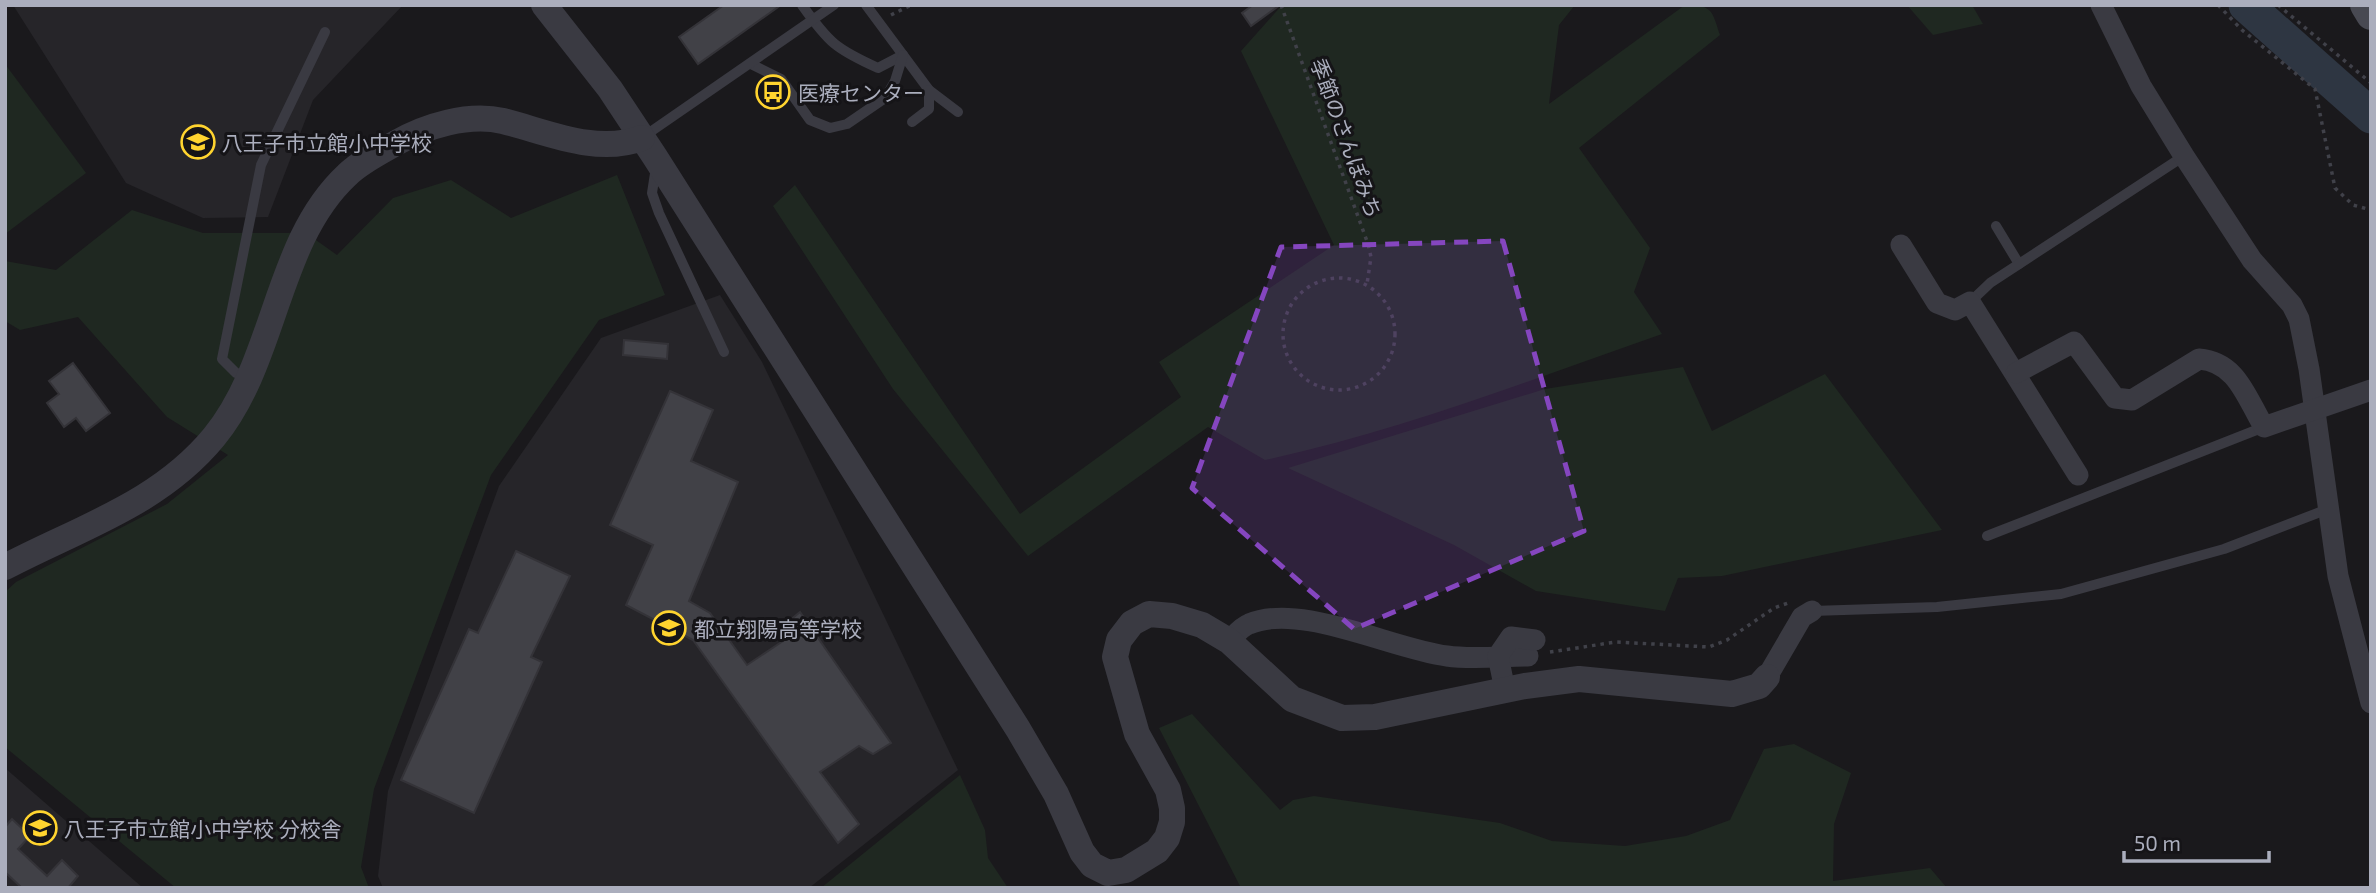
<svg xmlns="http://www.w3.org/2000/svg" width="2376" height="893" font-family="'Exo 2','Noto Sans JP',sans-serif">
	<rect width="100%" height="100%" fill="#1a191c"/>
	<!-- built -->
	<g fill="#262529">
		<polygon points="13,5 403,5 313,100 268,217 203,218 126,183"/>
		<polygon points="720,295 762,362 958,770 809,888 383,888 378,876 388,791 499,486 601,338"/>
		<polygon points="5,768 143,888 5,888"/>
	</g>
	<!-- green -->
	<g fill="#1f2821">
		<path d="M1282,5H1575L1559,25L1549,104L1685,5C1713,5 1712,11 1720,35L1579,148L1650,248L1634,292L1662,334C1530,380 1401,431 1265,460L1208,427L1028,556L893,389L773,206L795,185L1020,514L1181,397L1159,362L1334,245L1241,51Z"/>
		<polygon points="1907,5 1972,5 1983,24 1933,35"/>
		<polygon points="5,64 86,173 5,234"/>
		<polygon points="617,175 665,295 599,320 491,475 374,789 361,867 369,888 176,888 5,747 5,592 16,582 167,504 228,455 167,417 78,317 20,330 5,321 5,261 56,270 132,210 203,233 306,233 337,255 393,198 451,180 511,218"/>
		<polygon points="1683,367 1712,431 1825,374 1942,530 1722,576 1678,578 1665,611 1536,591 1454,545 1288,468 1545,389"/>
		<polygon points="1192,714 1280,810 1293,800 1314,796 1500,823 1552,841 1625,846 1686,836 1730,820 1764,749 1794,744 1851,773 1834,824 1833,881 1930,868 1947,888 1241,888 1159,728"/>
		<polygon points="960,775 985,830 988,858 1008,888 821,888"/>
	</g>
	<g fill="none" stroke-linecap="round" stroke-linejoin="round">
		<!-- river -->
		<polyline stroke="#2e3642" stroke-width="35" points="2246,5 2371,116"/>
	</g>
	<!-- building -->
	<g fill="#414147" stroke="#343338" stroke-width="2">
		<polygon points="724,5 781,5 698,64 679,37"/>
		<polygon points="1253,5 1280,5 1251,26 1242,13"/>
		<polygon points="624,340 668,344 667,359 623,355"/>
		<polygon points="73,363 110,413 86,431 76,418 64,427 47,403 59,394 49,381"/>
		<polygon points="670,391 713,410 691,461 738,482 689,601 710,613 747,665 783,641 777,631 800,612 891,743 873,754 859,746 820,772 859,824 838,843 693,640 626,605 653,545 610,525"/>
		<polygon points="516,551 570,576 531,657 542,662 474,813 401,780 469,629 478,633"/>
		<polygon points="12,819 30,836 18,849 47,876 62,860 78,876 68,888 22,888 5,872 5,827"/>
	</g>
	<g fill="none" stroke-linecap="round" stroke-linejoin="round">
		<!-- path -->
		<g stroke="#404149" stroke-width="3.5" stroke-dasharray="3.5 5" stroke-linecap="butt">
			<polyline points="1281,5 1368,244 1371,257 1367,284"/>
			<polyline points="2218,5 2242,30 2315,89 2335,188 2353,205 2371,210"/>
			<polyline points="2278,5 2371,83"/>
			<polyline points="891,15 911,5"/>
			<circle cx="1339" cy="334" r="56"/>
			<polyline points="1550,652 1616,642 1709,647 1727,640 1774,608 1788,603"/>
		</g>
		<!-- service -->
		<g stroke="#3a3a42" stroke-width="10">
			<path d="M802,5C829,43 836,49 878,68L903,55"/>
			<polyline points="866,5 929,90 958,112"/>
			<polyline points="751,64 781,79 810,120 830,128 847,124 885,98 895,81 903,55"/>
			<polyline points="912,122 929,109 929,90"/>
			<polyline points="643,137 834,5"/>
			<polyline points="656,167 652,193 659,213 724,352"/>
			<polyline points="1996,226 2019,264"/>
			<polyline points="1970,302 1990,283 2184,156"/>
			<polyline points="249,375 236,373 222,359 261,165 325,32"/>
			<polyline points="1987,536 2264,427"/>
			<polyline points="1812,611 1937,607 2061,594 2224,549 2328,509"/>
		</g>
		<!-- minor -->
		<g stroke="#3a3a42" stroke-width="21">
			<polyline points="2101,5 2141,86 2184,156 2252,260 2292,305 2299,319 2309,369 2338,576 2371,703"/>
			<polyline points="1901,245 1937,303 1955,310 1970,302 2078,475"/>
			<path d="M2016,373L2074,342L2115,398L2132,400L2199,359C2237,362 2246,397 2264,427L2371,390"/>
			<path d="M1229,641C1235,635 1241,627 1249,624C1300,602 1392,649 1447,656C1473,660 1502,656 1528,656"/>
			<polyline points="1767,677 1802,617 1812,611"/>
			<polyline points="1505,690 1498,656 1511,637 1535,640"/>
		</g>
		<!-- tertiary -->
		<g stroke="#3a3a42" stroke-width="26">
			<polyline points="544,5 610,89 655,157 1018,729 1056,794 1082,852 1092,865 1108,873 1126,870 1157,851 1167,838 1172,822 1172,808 1168,790 1137,734 1115,657 1119,640 1132,623 1149,614 1172,616 1202,625 1229,641 1292,699 1342,718 1375,717 1525,686 1579,679 1732,694 1759,686 1767,677"/>
			<path d="M5,567C79,528 159,504 214,437C277,360 275,242 347,175C360,162 380,152 396,143C426,126 468,113 503,121C547,132 596,155 642,138"/>
		</g>
		<!-- secondary -->
		<polyline stroke="#484952" stroke-width="30" points="2365,5 2371,15"/>
	</g>
	<!-- marked area -->
	<path fill="#8546bf" fill-opacity="0.2" stroke="#8546bf" stroke-width="5" stroke-dasharray="14 9" stroke-linejoin="round" d="M1503,241L1584,531L1354,629L1192,488L1281,247Z"/>
	<!-- icons -->
	<defs>
		<symbol id="bus-ring" viewBox="-11 -11 22 22"><circle r="9.5" fill="#151417" stroke="#ffd42f" stroke-width="1.5"/><path d="M-5-6H5V4H4V6H2V4H-2V6H-4V4H-5ZM-3.5-4V0h7V-4ZM-3.5 1.2v1.5H-2V1.2ZM2 1.2v1.5H3.5V1.2Z" fill="#ffd42f"/></symbol>
		<symbol id="school-ring" viewBox="-11 -11 22 22"><circle r="9.5" fill="#151417" stroke="#ffd42f" stroke-width="1.5"/><path d="M0-5L7-2L0 1L-7-2ZM-4 1L0 2.5L4 1V4Q0 6-4 4Z" fill="#ffd42f"/></symbol>
	</defs>
	<g fill-rule="evenodd">
		<use href="#bus-ring" x="754" y="73" width="38" height="38"/>
		<use href="#school-ring" x="179" y="123" width="38" height="38"/>
		<use href="#school-ring" x="650" y="609" width="38" height="38"/>
		<use href="#school-ring" x="21" y="809" width="38" height="38"/>
	</g>
	<g text-anchor="middle" dominant-baseline="central" stroke-width="6" stroke-linejoin="round" paint-order="stroke">
		<!-- poi labels -->
		<g font-size="21" fill="#abaebd" stroke="#151417" text-anchor="start">
			<text x="798" y="92">医療センター</text>
			<text x="222" y="142">八王子市立館小中学校</text>
			<text x="694" y="628">都立翔陽高等学校</text>
			<text x="64" y="828">八王子市立館小中学校 分校舎</text>
		</g>
		<!-- street labels -->
		<g font-size="21" fill="#abaebd" stroke="#151417">
			<text transform="translate(1347 138) rotate(70)">季節のさんぽみち</text>
		</g>
	</g>
	<!-- border -->
	<rect width="2376" height="893" fill="none" stroke="#abaebd" stroke-width="14"/>
	<!-- scale -->
	<path d="M2124 851v10h145v-10" fill="none" stroke="#abaebd" stroke-width="3.5"/>
	<text x="2134" y="851" font-size="21" fill="#abaebd" stroke="#151417" stroke-width="5" paint-order="stroke">50 m</text>
</svg>
